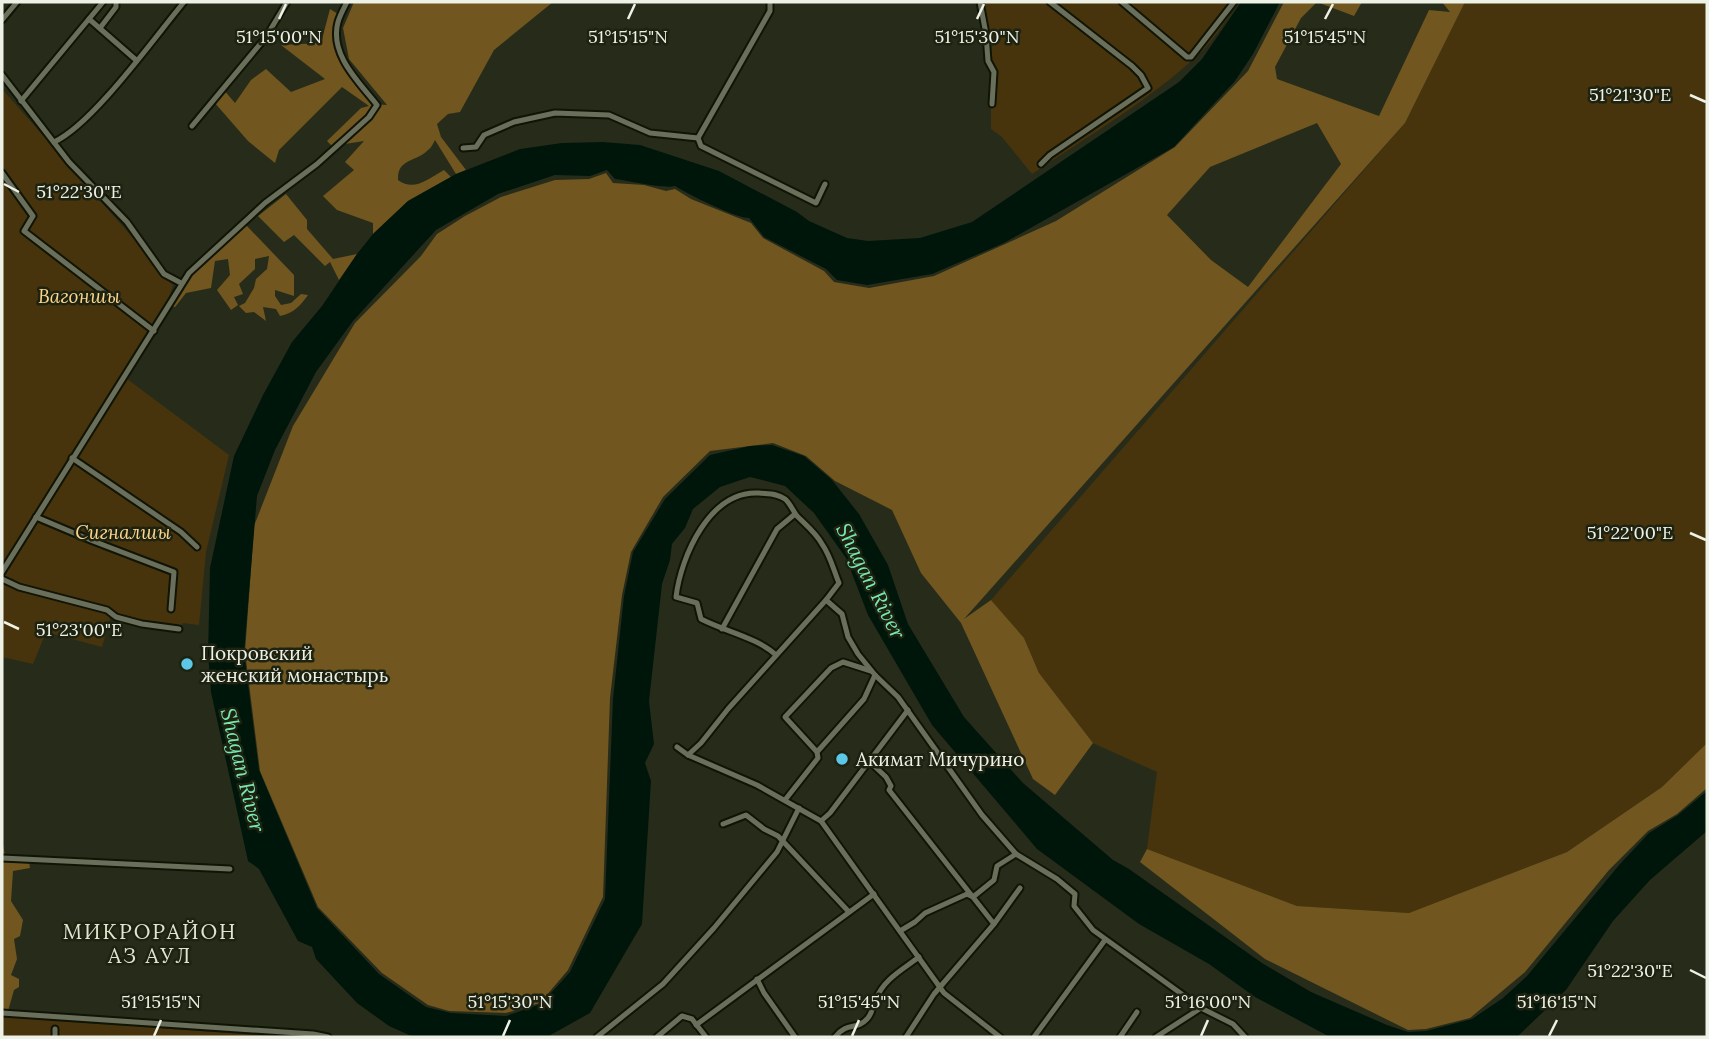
<svg xmlns="http://www.w3.org/2000/svg" width="1709" height="1039" font-family="Lora,serif">
	<rect width="100%" height="100%" fill="#272c1a"/>
	<!-- green -->
	<g fill="#48340c">
		<path d="M978,2H1239C1226,19 1215,39 1199,54C1150,100 1088,136 1032,174L1002,137L991,129V75L986,63L983,26Z"/>
		<polygon points="1465,2 1707,2 1707,743 1662,787 1567,852 1409,913 1297,906 1147,849 1157,772 1093,743 1039,673 1024,638 991,600 1405,123"/>
		<polygon points="2,89 133,238 156,268 173,285 166,307 123,376 229,455 206,552 199,625 183,623 177,631 142,626 110,618 102,647 46,632 33,664 2,657"/>
		<polygon points="2,1017 285,1037 2,1037"/>
	</g>
	<!-- forest -->
	<g fill="#71561f" fill-rule="evenodd">
		<path d="M354,2H553L494,50L460,112L448,114L437,124L441,137L466,170L456,174L435,140C433,144 431,148 428,150C417,162 397,158 398,180C414,192 428,179 444,170L451,177L408,201L373,234V223L337,210L323,196L354,170L345,162L364,141L332,146L327,141L361,108L369,106L342,87L279,150L275,163L248,141L214,102L223,89L235,103L251,80L266,69L291,92L325,79L281,45L321,43L330,9L338,14C325,55 347,75 372,104L387,105L349,59L343,28Z"/>
		<path d="M1284,2H1362L1354,16L1317,2L1301,18L1275,67L1277,79L1379,116L1429,10L1450,12L1442,2H1465L1405,123L964,619L991,600L1024,638L1039,673L1093,743L1055,795L1033,779L961,623L921,573L892,510L835,481L806,456L773,443L710,451L663,497L631,552L622,595L610,698L603,897L568,970L540,1003L506,1013L449,1011L428,1005L382,973L318,907L260,771L245,652L254,526L293,426L355,323L421,256L437,234L465,216L501,197L555,180L589,179L606,173L613,183L644,185L666,191L675,189L691,199L751,223L763,238L824,271L834,282L869,288L934,276L1056,221L1175,147L1248,71ZM1317,123L1341,164L1248,287L1211,260L1167,215L1210,167Z"/>
		<polygon points="286,194 307,220 307,229 333,259 357,254 339,280 330,262 325,266 294,235 284,242 258,216"/>
		<path d="M246,225L294,275V296L275,290V296L281,305L291,303L301,294L308,295C300,306 294,313 280,316L276,309L263,307L266,321L254,312L246,313L239,306L245,303L254,288L256,279L267,269L269,256L255,259V269L239,284L243,294L234,297L238,305L231,310L217,290L230,275L228,259L215,261L211,288L186,293L175,307L171,306L191,274Z"/>
		<polygon points="1707,743 1707,788 1677,814 1648,831 1609,870 1525,972 1470,1018 1426,1029 1408,1030 1265,959 1140,862 1147,849 1297,906 1409,913 1567,852 1662,787"/>
		<polygon points="2,839 6,861 29,861 30,868 13,871 11,901 23,920 20,936 14,939 17,959 11,975 19,979 19,987 14,990 8,1011 2,1008"/>
	</g>
	<!-- water -->
	<path fill="#00160b" d="M1241,2H1280L1253,54L1235,81L1174,147L1004,243L932,274L867,285L837,280L826,269L764,237L749,218C735,218 688,194 675,186C664,189 630,181 615,179L607,170L590,176L555,175L498,194L436,230L353,321L316,372L275,450L257,496L244,653L259,770L317,908L379,974L426,1007L451,1013L506,1016L541,1004L570,972L605,899L613,699L624,596L633,552L665,499L710,455L750,446L772,445L804,456L832,480L859,514L888,565L908,624L964,717L1023,783L1113,860L1129,869L1262,963L1311,992L1387,1025L1408,1032L1426,1031L1472,1019L1503,998L1527,976L1620,864L1649,833L1678,815L1707,791V831L1650,880L1613,921L1566,990L1517,1037H1330L1255,997L1209,964L1139,924L1037,849L932,725L868,615L846,558L814,513L785,486L750,477L720,487L693,509L685,528L672,544L670,560L662,584L649,701L654,744L645,763L651,781L642,924L590,1013L547,1037H417L409,1035L389,1026L357,1003L316,959L312,947L298,941L259,869L248,861L211,692L208,654L210,568L234,456L263,395L292,342L322,306L357,254L373,234L408,201L456,174L520,149L562,143L603,142L640,145L719,171L797,212L809,221L847,238L868,241L920,238L972,222L1179,82L1202,59Z"/>
	<g fill="none" stroke-linecap="round" stroke-linejoin="round">
		<defs>
			<g id="minor">
				<polyline points="770,2 770,11 698,138 701,146 816,203 825,184"/>
				<polyline points="980,2 986,34 988,61 994,72 992,104"/>
				<polyline points="1122,2 1187,57 1191,57 1234,2"/>
				<polyline points="89,19 136,60"/>
				<polyline points="2,20 17,2"/>
				<polyline points="100,28 116,7 116,2"/>
				<polyline points="2,75 69,162 127,222 164,274 181,283"/>
				<polyline points="21,101 103,2"/>
				<polyline points="192,126 266,37 287,2"/>
				<path d="M54,142C93,124 154,38 184,2"/>
				<polyline points="463,148 476,147 484,135 514,122 555,113 609,115 650,133 698,138"/>
				<polyline points="1041,164 1050,155 1148,88 1141,75 1132,66 1050,2"/>
				<polyline points="2,173 33,216 24,231 154,331"/>
				<polyline points="72,458 181,532 197,547"/>
				<polyline points="36,517 93,541 174,572 171,609"/>
				<path d="M2,572L189,273L265,203L317,164L347,137L369,117L377,105C360,83 329,55 338,22C340,15 344,8 347,2"/>
				<polyline points="2,579 19,587 107,610 116,617 142,624 179,629"/>
				<polyline points="722,629 777,529 795,514"/>
				<path d="M776,655C758,638 724,631 701,619L697,603L676,597C681,556 710,490 759,493C768,494 777,493 785,499C790,503 793,511 797,516C806,525 816,533 822,544C830,555 834,571 839,583L826,600L842,614L848,637L858,654L875,675L898,697L982,815L1016,854L1057,879L1075,894L1074,906L1093,930L1201,1008L1233,1024L1245,1037"/>
				<polyline points="677,747 688,755 757,785 821,821 944,993 1000,1037"/>
				<polyline points="817,752 785,717 831,668 843,662 871,671"/>
				<polyline points="688,755 701,743 728,709 826,600"/>
				<polyline points="869,761 886,777 891,786 889,790 994,924"/>
				<polyline points="785,800 818,758 817,752 864,699 875,675"/>
				<polyline points="821,821 830,813 908,710"/>
				<polyline points="723,824 746,815 764,829 778,836 849,912"/>
				<polyline points="2,858 230,869"/>
				<polyline points="900,931 915,922 925,913 967,894 973,897 994,880 997,866 1016,854"/>
				<polyline points="757,979 764,993 795,1037"/>
				<polyline points="2,1013 313,1034 328,1037"/>
				<polyline points="696,1025 874,894"/>
				<polyline points="55,1029 55,1037"/>
				<polyline points="597,1037 663,984 714,928 777,852 799,808"/>
				<polyline points="657,1037 682,1016 692,1019 706,1037"/>
				<path d="M835,1037C848,1021 856,1031 867,1019C873,1013 872,1006 876,999C884,979 902,970 919,957"/>
				<polyline points="906,1037 934,994 994,924 1020,888"/>
				<polyline points="1034,1037 1105,940"/>
				<polyline points="1120,1037 1137,1012"/>
				<polyline points="1156,1037 1201,1008"/>
			</g>
		</defs>
		<!-- minor casing -->
		<use href="#minor" stroke="#101405" stroke-width="9"/>
		<!-- minor -->
		<use href="#minor" stroke="#696f5b" stroke-width="5"/>
	</g>
	<!-- ticks -->
	<path fill="none" stroke="#edf1e6" stroke-width="2.5" d="M279,19L286,4M628,19L635,4M977,19L984,4M1325,19L1333,4M1690,95L1706,102M4,184L19,192M1690,533L1706,540M4,622L19,629M1690,970L1706,978M154,1036L161,1020M503,1036L510,1020M852,1036L859,1020M1201,1036L1208,1020M1549,1036L1557,1020"/>
	<!-- markers -->
	<g fill="#5cc7e7" stroke="#1d2211" stroke-width="2.5">
		<circle cx="187" cy="664" r="7"/>
		<circle cx="842" cy="759" r="7"/>
	</g>
	<g text-anchor="middle" dominant-baseline="central" stroke-width="5" stroke-linejoin="round" paint-order="stroke">
		<!-- park labels -->
		<g font-size="19" font-style="italic" fill="#fdd489" stroke="#1d2211">
			<text x="79" y="296">Вагоншы</text>
			<text x="123" y="532">Сигналшы</text>
		</g>
		<!-- poi labels -->
		<g font-size="19" fill="#edf1e6" stroke="#1d2211" text-anchor="start">
			<text x="201" y="653">Покровский<tspan x="201" dy="22">женский монастырь</tspan></text>
			<text x="856" y="759">Акимат Мичурино</text>
		</g>
		<!-- water labels -->
		<g font-size="21" font-style="italic" fill="#78e8b1" stroke="#1d2211">
			<text transform="translate(871 581) rotate(63)">Shagan River</text>
			<text transform="translate(243 770) rotate(76)">Shagan River</text>
		</g>
		<!-- neighbourhood labels -->
		<g font-size="21" letter-spacing="2" fill="#dfe6cf" stroke="#1d2211">
			<text x="150" y="931">МИКРОРАЙОН<tspan x="150" dy="24">АЗ АУЛ</tspan></text>
		</g>
	</g>
	<g font-size="18" text-anchor="middle" fill="#edf1e6" stroke="#1d2211" stroke-width="5" stroke-linejoin="round" paint-order="stroke">
		<text x="279" y="43">51°15'00"N</text>
		<text x="628" y="43">51°15'15"N</text>
		<text x="977" y="43">51°15'30"N</text>
		<text x="1325" y="43">51°15'45"N</text>
		<text x="1630" y="101">51°21'30"E</text>
		<text x="79" y="198">51°22'30"E</text>
		<text x="1630" y="539">51°22'00"E</text>
		<text x="79" y="636">51°23'00"E</text>
		<text x="1630" y="977">51°22'30"E</text>
		<text x="161" y="1008">51°15'15"N</text>
		<text x="510" y="1008">51°15'30"N</text>
		<text x="859" y="1008">51°15'45"N</text>
		<text x="1208" y="1008">51°16'00"N</text>
		<text x="1557" y="1008">51°16'15"N</text>
	</g>
	<!-- border -->
	<rect width="1709" height="1039" fill="none" stroke="#edf1e6" stroke-width="7"/>
</svg>
